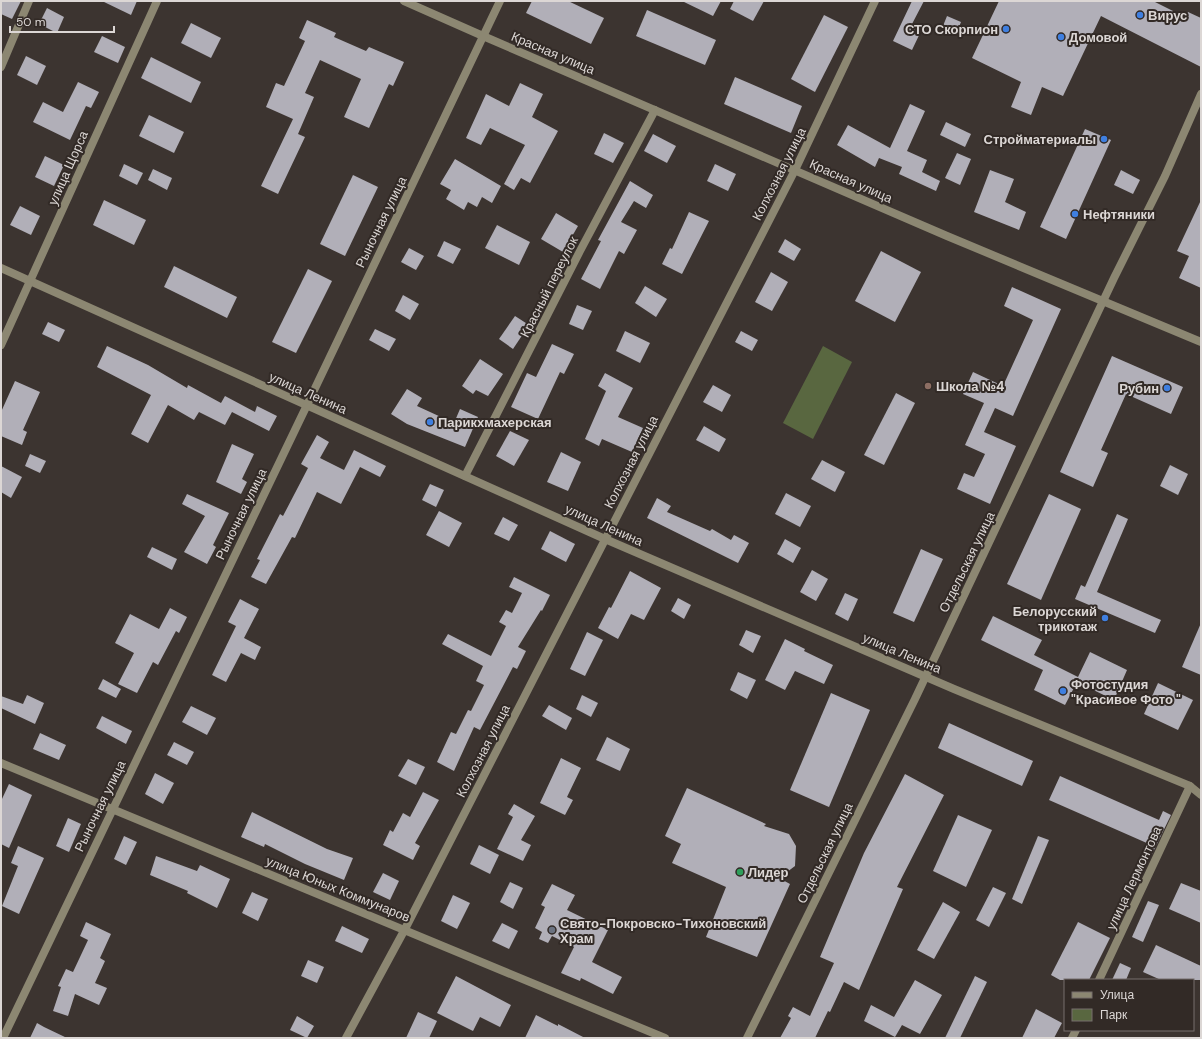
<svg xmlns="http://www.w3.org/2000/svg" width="1202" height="1039" font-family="'DM Sans',sans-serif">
	<rect width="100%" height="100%" fill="#3c3430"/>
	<!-- green -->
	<polygon fill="#596740" points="823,346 852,362 813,439 783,423"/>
	<!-- building -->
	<g fill="#b1afb8">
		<polygon points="1,1 21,1 12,19 1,14"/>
		<polygon points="102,1 137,1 131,15"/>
		<polygon points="532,1 568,1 604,18 591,44 526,13"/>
		<polygon points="682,1 721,1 713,16"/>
		<polygon points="734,1 764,1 753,21 730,9"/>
		<polygon points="912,1 924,1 912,24 922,29 912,50 893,41"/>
		<polygon points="999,1 1153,1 1185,17 1188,12 1201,18 1201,67 1101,16 1063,96 1042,87 1031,115 1011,107 1021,82 972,58"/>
		<polygon points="47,8 64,17 57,33 39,24"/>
		<polygon points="647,10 716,40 705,65 636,36"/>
		<polygon points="824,15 848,27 815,92 791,79"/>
		<polygon points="947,16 961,22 957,32 943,26"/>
		<polygon points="307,20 336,33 334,37 366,51 369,47 404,62 393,86 389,84 369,128 344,117 361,79 320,60 305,93 314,97 298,134 305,137 278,194 261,186 293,119 266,107 276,83 284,86 305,41 299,38"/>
		<polygon points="191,23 221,38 211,58 181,43"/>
		<polygon points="102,36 125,47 118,63 94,52"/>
		<polygon points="26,56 46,66 37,85 17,75"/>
		<polygon points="151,57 201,82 191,103 141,78"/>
		<polygon points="735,77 802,106 791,133 724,104"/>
		<polygon points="78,82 99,92 91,108 86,106 70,140 33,122 43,102 63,112"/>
		<polygon points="520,83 543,94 532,117 558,131 530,183 521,178 514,190 504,184 525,145 490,128 481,145 466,138 486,94 509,106"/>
		<polygon points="910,104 925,111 907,151 927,160 922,172 940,181 936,191 899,174 902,167 879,158 875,167 837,145 848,125 890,148"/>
		<polygon points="149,115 184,132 174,153 139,136"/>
		<polygon points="946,122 971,134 965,147 940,135"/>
		<polygon points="1085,129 1111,140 1066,239 1040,227"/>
		<polygon points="604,133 624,143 613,163 594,154"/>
		<polygon points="653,134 676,146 667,163 644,151"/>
		<polygon points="957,153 971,159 960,185 945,178"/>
		<polygon points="45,156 64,165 54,186 35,177"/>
		<polygon points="455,159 501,186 492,203 482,197 477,207 468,202 464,210 446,199 451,190 440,184"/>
		<polygon points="124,164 143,173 137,185 119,176"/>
		<polygon points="715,164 736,174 728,191 707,181"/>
		<polygon points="153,169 172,178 167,190 148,180"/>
		<polygon points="990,170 1014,179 1005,202 1026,212 1019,230 974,212"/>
		<polygon points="1121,170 1140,180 1133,194 1114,185"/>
		<polygon points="353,175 378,187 345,256 320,244"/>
		<polygon points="630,181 653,195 646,208 634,201 621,222 637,230 624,254 619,251 600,289 581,279 601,241 598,240"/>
		<polygon points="104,200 146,220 134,245 93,225"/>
		<polygon points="1201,200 1201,288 1179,278 1189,256 1177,251"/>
		<polygon points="20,206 40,216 31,235 10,225"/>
		<polygon points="689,212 709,221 682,274 662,264 670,248 672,249"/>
		<polygon points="556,213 578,226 563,252 541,239"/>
		<polygon points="497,225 530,242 519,265 485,248"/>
		<polygon points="785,239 801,249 794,261 778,252"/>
		<polygon points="444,241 461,249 453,264 437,256"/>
		<polygon points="409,248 424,256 416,270 401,262"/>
		<polygon points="881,251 921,272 895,322 855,301"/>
		<polygon points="174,266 237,297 227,318 164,287"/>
		<polygon points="308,269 332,281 296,353 272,342"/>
		<polygon points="771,272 788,282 772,311 755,302"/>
		<polygon points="645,286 667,299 656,317 635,303"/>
		<polygon points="1012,287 1061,309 1013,416 995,408 984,432 1016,446 990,504 957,489 964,473 974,477 985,454 965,445 984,403 963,394 973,372 1003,386 1033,320 1004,306"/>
		<polygon points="403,295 419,304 410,320 395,311"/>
		<polygon points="577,305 592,311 583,330 569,324"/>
		<polygon points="515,316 529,325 513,349 499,339"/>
		<polygon points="48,322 65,330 59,342 42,334"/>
		<polygon points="375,329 396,339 389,351 369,340"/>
		<polygon points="625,331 650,343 640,363 616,351"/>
		<polygon points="741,331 758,340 752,351 735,342"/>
		<polygon points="552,344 574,354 564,374 560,372 538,419 511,407 527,373 536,377"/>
		<polygon points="107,346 148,365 187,388 188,385 221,403 225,396 255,412 257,406 277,416 269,431 232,412 225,425 199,412 194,420 168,405 148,443 131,434 151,395 97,367"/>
		<polygon points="1112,356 1183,387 1171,414 1126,394 1101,450 1108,453 1093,487 1060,472"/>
		<polygon points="480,359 503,374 488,396 476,390 473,394 462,386"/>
		<polygon points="605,373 633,388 618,417 643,428 632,452 602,439 599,446 585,439 606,391 598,386"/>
		<polygon points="15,381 40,392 23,430 27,432 22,445 1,436 1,412"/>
		<polygon points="713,385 731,395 722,412 703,402"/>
		<polygon points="407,389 422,398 417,406 454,423 460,409 478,417 465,447 407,424 391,414"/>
		<polygon points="896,393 915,403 884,465 864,455"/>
		<polygon points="704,426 726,439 719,452 696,440"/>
		<polygon points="510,431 529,440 514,466 496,456"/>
		<polygon points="317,435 329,442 320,458 344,470 354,450 386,466 380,477 360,467 341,504 317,492 295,538 292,537 266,584 251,577 260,560 257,559 280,514 283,516 308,468 301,464"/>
		<polygon points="232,444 254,454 242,479 247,482 241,494 216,482"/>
		<polygon points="561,452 581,462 568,491 547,482"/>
		<polygon points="30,454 46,461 40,473 25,466"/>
		<polygon points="822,460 845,472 835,492 811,479"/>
		<polygon points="1170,465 1188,474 1178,495 1160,486"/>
		<polygon points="1,466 22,477 11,498 1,492"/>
		<polygon points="430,484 444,490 436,507 422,500"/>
		<polygon points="786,493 811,506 800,527 775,514"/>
		<polygon points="187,494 229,513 213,545 216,547 207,564 184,552 205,516 182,504"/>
		<polygon points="1049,494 1081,509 1041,600 1007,584"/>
		<polygon points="657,498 671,506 667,512 710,531 712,529 731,540 734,535 749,543 738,563 647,518"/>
		<polygon points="439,511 462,523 449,547 426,535"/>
		<polygon points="1117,514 1128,519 1097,592 1161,620 1155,633 1075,599 1081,585 1085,587"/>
		<polygon points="503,517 518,525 509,541 494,534"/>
		<polygon points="550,531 575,544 566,562 541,549"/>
		<polygon points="785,539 801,548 793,563 777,554"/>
		<polygon points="152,547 177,559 172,570 147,557"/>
		<polygon points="921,549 943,559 914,622 893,613"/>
		<polygon points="812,570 828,579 816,601 800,592"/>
		<polygon points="630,571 661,588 644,620 631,614 618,639 598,628 609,607 611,608"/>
		<polygon points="514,577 550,595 542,611 541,610 518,647 526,651 517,669 513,667 480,730 474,727 454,771 437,762 451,732 456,734 468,710 471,711 484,685 476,681 483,666 442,644 448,634 491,656 506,626 499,622 506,610 512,613 522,593 509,587"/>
		<polygon points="845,593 858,599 848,621 835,614"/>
		<polygon points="678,598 691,605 684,619 671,611"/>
		<polygon points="240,599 259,609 244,638 261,647 255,660 241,653 226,682 212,675 236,626 228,622"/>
		<polygon points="170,608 187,617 179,633 176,631 158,665 153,662 137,693 118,684 134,653 115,643 130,614 159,629"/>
		<polygon points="993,616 1042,640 1034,655 1078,677 1090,652 1127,670 1114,700 1077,682 1065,705 1034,690 1043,670 981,640"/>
		<polygon points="1201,623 1201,675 1182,667"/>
		<polygon points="746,630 761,636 753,653 739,645"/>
		<polygon points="587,632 603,640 585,676 570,669"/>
		<polygon points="785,639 805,649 804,651 833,665 824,684 795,671 785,690 765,680"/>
		<polygon points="738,672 756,680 747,699 730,690"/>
		<polygon points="103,679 121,689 116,698 98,689"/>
		<polygon points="1158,683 1193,700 1178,730 1144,714"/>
		<polygon points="831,693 870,710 829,807 790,790"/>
		<polygon points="27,695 44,703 35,724 1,708 1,696 23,704"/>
		<polygon points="582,695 598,703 591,717 576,709"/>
		<polygon points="549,705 572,718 566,730 542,716"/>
		<polygon points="191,706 216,718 207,735 182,722"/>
		<polygon points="102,716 132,731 126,744 96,728"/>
		<polygon points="949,723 1033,761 1022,786 938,748"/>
		<polygon points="40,733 66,745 59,760 33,749"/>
		<polygon points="607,737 630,749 620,771 596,760"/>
		<polygon points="174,742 194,752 187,765 167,755"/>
		<polygon points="561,758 581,768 567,797 573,800 565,815 540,803"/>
		<polygon points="408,759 425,767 416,785 398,776"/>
		<polygon points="155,773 174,783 163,804 145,794"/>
		<polygon points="905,774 944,795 897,887 903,889 859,990 844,982 830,1012 828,1011 815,1038 780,1038 791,1018 788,1016 793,1007 810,1016 834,963 820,957 864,853"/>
		<polygon points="1060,776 1159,820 1163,811 1171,815 1151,856 1145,853 1149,844 1049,800"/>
		<polygon points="9,784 32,795 9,848 1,844 1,801"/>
		<polygon points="687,788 766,824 764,826 789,834 796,846 795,866 779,878 790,884 757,957 706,937 726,887 672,863 681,844 665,836"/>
		<polygon points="423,792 439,800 415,843 420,846 413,860 383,845 390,830 393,832 403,813 410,817"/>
		<polygon points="514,804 535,816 521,840 531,845 523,861 497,849 513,817 508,814"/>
		<polygon points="252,812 327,849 353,858 344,880 305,864 265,844 264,847 241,837"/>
		<polygon points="958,815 992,830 966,887 933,871"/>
		<polygon points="68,818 81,824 69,852 56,846"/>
		<polygon points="124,836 137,842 126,865 114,859"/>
		<polygon points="1038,836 1049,840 1022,904 1012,899"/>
		<polygon points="479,845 499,855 490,874 470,864"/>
		<polygon points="18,846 44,858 19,914 2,906 18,866 11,863"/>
		<polygon points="156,856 197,871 200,865 230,879 217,908 187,893 188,891 150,875"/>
		<polygon points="383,873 399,881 390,900 373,892"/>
		<polygon points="510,882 523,888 513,909 500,902"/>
		<polygon points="1181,883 1201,891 1201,923 1169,909"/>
		<polygon points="552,884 575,895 567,910 608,930 592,962 622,977 613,994 581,978 580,981 561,973 574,947 552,936 548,943 539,939 542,932 535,928 545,907 541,905"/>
		<polygon points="993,887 1006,893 989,927 976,920"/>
		<polygon points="252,892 268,899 258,921 242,913"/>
		<polygon points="453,895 470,903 457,929 441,921"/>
		<polygon points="1148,901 1159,905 1143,942 1132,937"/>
		<polygon points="943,902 960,912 934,959 917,950"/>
		<polygon points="86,922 111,934 100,958 105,961 95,983 107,988 99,1005 75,994 68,1016 53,1011 61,987 58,986 66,969 73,972 88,940 80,936"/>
		<polygon points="1078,922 1110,938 1089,980 1060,980 1051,975"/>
		<polygon points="502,923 518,931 509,949 492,941"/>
		<polygon points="342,926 369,939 362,953 335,941"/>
		<polygon points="1156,945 1201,966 1201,980 1161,980 1143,972"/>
		<polygon points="308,960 324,967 317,983 301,976"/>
		<polygon points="1120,963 1131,968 1126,980 1112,980"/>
		<polygon points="456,976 511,1005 500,1027 480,1017 473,1031 437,1013"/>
		<polygon points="975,976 987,982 960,1038 945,1038"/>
		<polygon points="915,980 942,995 920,1034 902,1025 895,1037 864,1021 871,1005 894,1017"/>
		<polygon points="1036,1009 1062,1023 1054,1038 1022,1038"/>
		<polygon points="418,1012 437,1021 429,1038 406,1038"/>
		<polygon points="536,1015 558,1026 558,1024 585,1038 525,1038"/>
		<polygon points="297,1016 314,1026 307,1038 290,1030"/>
		<polygon points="37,1023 44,1027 67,1038 30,1038"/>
	</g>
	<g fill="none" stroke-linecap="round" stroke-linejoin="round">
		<!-- minor -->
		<g stroke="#8c8772" stroke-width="8">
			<polyline points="404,1 483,36 947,236 1201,342"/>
			<polyline points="1,67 29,1"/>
			<polyline points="1,268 605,539 954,689 1190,786 1201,795"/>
			<polyline points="1,345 157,1"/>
			<polyline points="465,476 580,251 655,110"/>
			<polyline points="1099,980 1190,786"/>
			<polyline points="3,1038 307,405"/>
			<polyline points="346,1038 405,929 795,170 875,1"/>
			<polyline points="1072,1038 1076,1030"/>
		</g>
		<!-- tertiary -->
		<g stroke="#8c8772" stroke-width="8">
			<polyline points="307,405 500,1"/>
			<polyline points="1,763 665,1038"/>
			<polyline points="747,1038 915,699 1114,278 1165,176 1201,94"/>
		</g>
	</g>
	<!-- markers -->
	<g fill="#3f7fe0" stroke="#322a26" stroke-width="1.5">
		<circle cx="1140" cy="15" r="4"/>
		<circle cx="1006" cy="29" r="4"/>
		<circle cx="1061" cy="37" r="4"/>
		<circle cx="1104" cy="139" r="4"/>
		<circle cx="1075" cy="214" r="4"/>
		<circle cx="1167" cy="388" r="4"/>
		<circle cx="430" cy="422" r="4"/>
		<circle cx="1105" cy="618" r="4"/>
		<circle cx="1063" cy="691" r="4"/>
	</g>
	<circle fill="#8d6e63" stroke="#322a26" stroke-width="1.5" cx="928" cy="386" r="4"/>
	<circle fill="#2e9e5b" stroke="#322a26" stroke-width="1.5" cx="740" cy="872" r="4"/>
	<circle fill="#6b7280" stroke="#322a26" stroke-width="1.5" cx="552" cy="930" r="4"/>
	<g text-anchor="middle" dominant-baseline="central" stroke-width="4" stroke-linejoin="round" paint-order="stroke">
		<!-- poi labels -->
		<g font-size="13" font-weight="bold" fill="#dcd7d5" stroke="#322a26" text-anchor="start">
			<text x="1148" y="15">Вирус</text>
			<text x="998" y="29" text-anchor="end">СТО Скорпион</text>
			<text x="1069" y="37">Домовой</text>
			<text x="1096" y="139" text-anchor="end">Стройматериалы</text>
			<text x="1083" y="214">Нефтяники</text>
			<text x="936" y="386">Школа №4</text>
			<text x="1159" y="388" text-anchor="end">Рубин</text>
			<text x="438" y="422">Парикхмахерская</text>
			<text x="1097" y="611" text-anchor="end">Белорусский<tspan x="1097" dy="15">трикотаж</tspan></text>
			<text x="1071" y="684">Фотостудия<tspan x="1071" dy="15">"Красивое Фото "</tspan></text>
			<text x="748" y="872">Лидер</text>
			<text x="560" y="923">Свято-Покровско-Тихоновский<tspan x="560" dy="15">Храм</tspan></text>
		</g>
		<!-- street labels -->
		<g font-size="13" fill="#dcd7d5" stroke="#322a26">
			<text transform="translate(553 53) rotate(23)">Красная улица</text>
			<text transform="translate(68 168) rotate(-66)">улица Щорса</text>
			<text transform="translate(779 174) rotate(-63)">Колхозная улица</text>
			<text transform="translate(851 181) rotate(24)">Красная улица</text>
			<text transform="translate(381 222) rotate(-64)">Рыночная улица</text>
			<text transform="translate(549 287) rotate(-63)">Красный переулок</text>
			<text transform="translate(308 393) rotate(24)">улица Ленина</text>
			<text transform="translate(631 462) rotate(-63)">Колхозная улица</text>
			<text transform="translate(241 514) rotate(-64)">Рыночная улица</text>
			<text transform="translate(604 525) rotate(24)">улица Ленина</text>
			<text transform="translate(967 562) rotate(-64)">Отдельская улица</text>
			<text transform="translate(902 653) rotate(23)">улица Ленина</text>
			<text transform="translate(483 751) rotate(-63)">Колхозная улица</text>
			<text transform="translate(100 806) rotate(-64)">Рыночная улица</text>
			<text transform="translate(825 853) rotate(-64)">Отдельская улица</text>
			<text transform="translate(1134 878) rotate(-65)">улица Лермонтова</text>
			<text transform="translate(338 889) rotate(22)">улица Юных Коммунаров</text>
		</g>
	</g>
	<!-- border -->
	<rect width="1202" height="1039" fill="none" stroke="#dcd7d5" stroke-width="4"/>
	<!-- legend -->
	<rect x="1064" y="979" width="130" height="52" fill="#322a26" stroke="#766f6c"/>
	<rect x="1072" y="992" width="20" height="6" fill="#8c8772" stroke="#766f6c"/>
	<text x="1100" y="999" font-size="12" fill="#dcd7d5">Улица</text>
	<rect x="1072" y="1009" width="20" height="12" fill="#596740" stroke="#766f6c"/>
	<text x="1100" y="1019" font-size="12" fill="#dcd7d5">Парк</text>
	<!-- scale -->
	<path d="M10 26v6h104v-6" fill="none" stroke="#dcd7d5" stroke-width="2"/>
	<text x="16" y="26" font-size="12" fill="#dcd7d5" stroke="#322a26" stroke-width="3" paint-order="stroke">50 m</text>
</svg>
